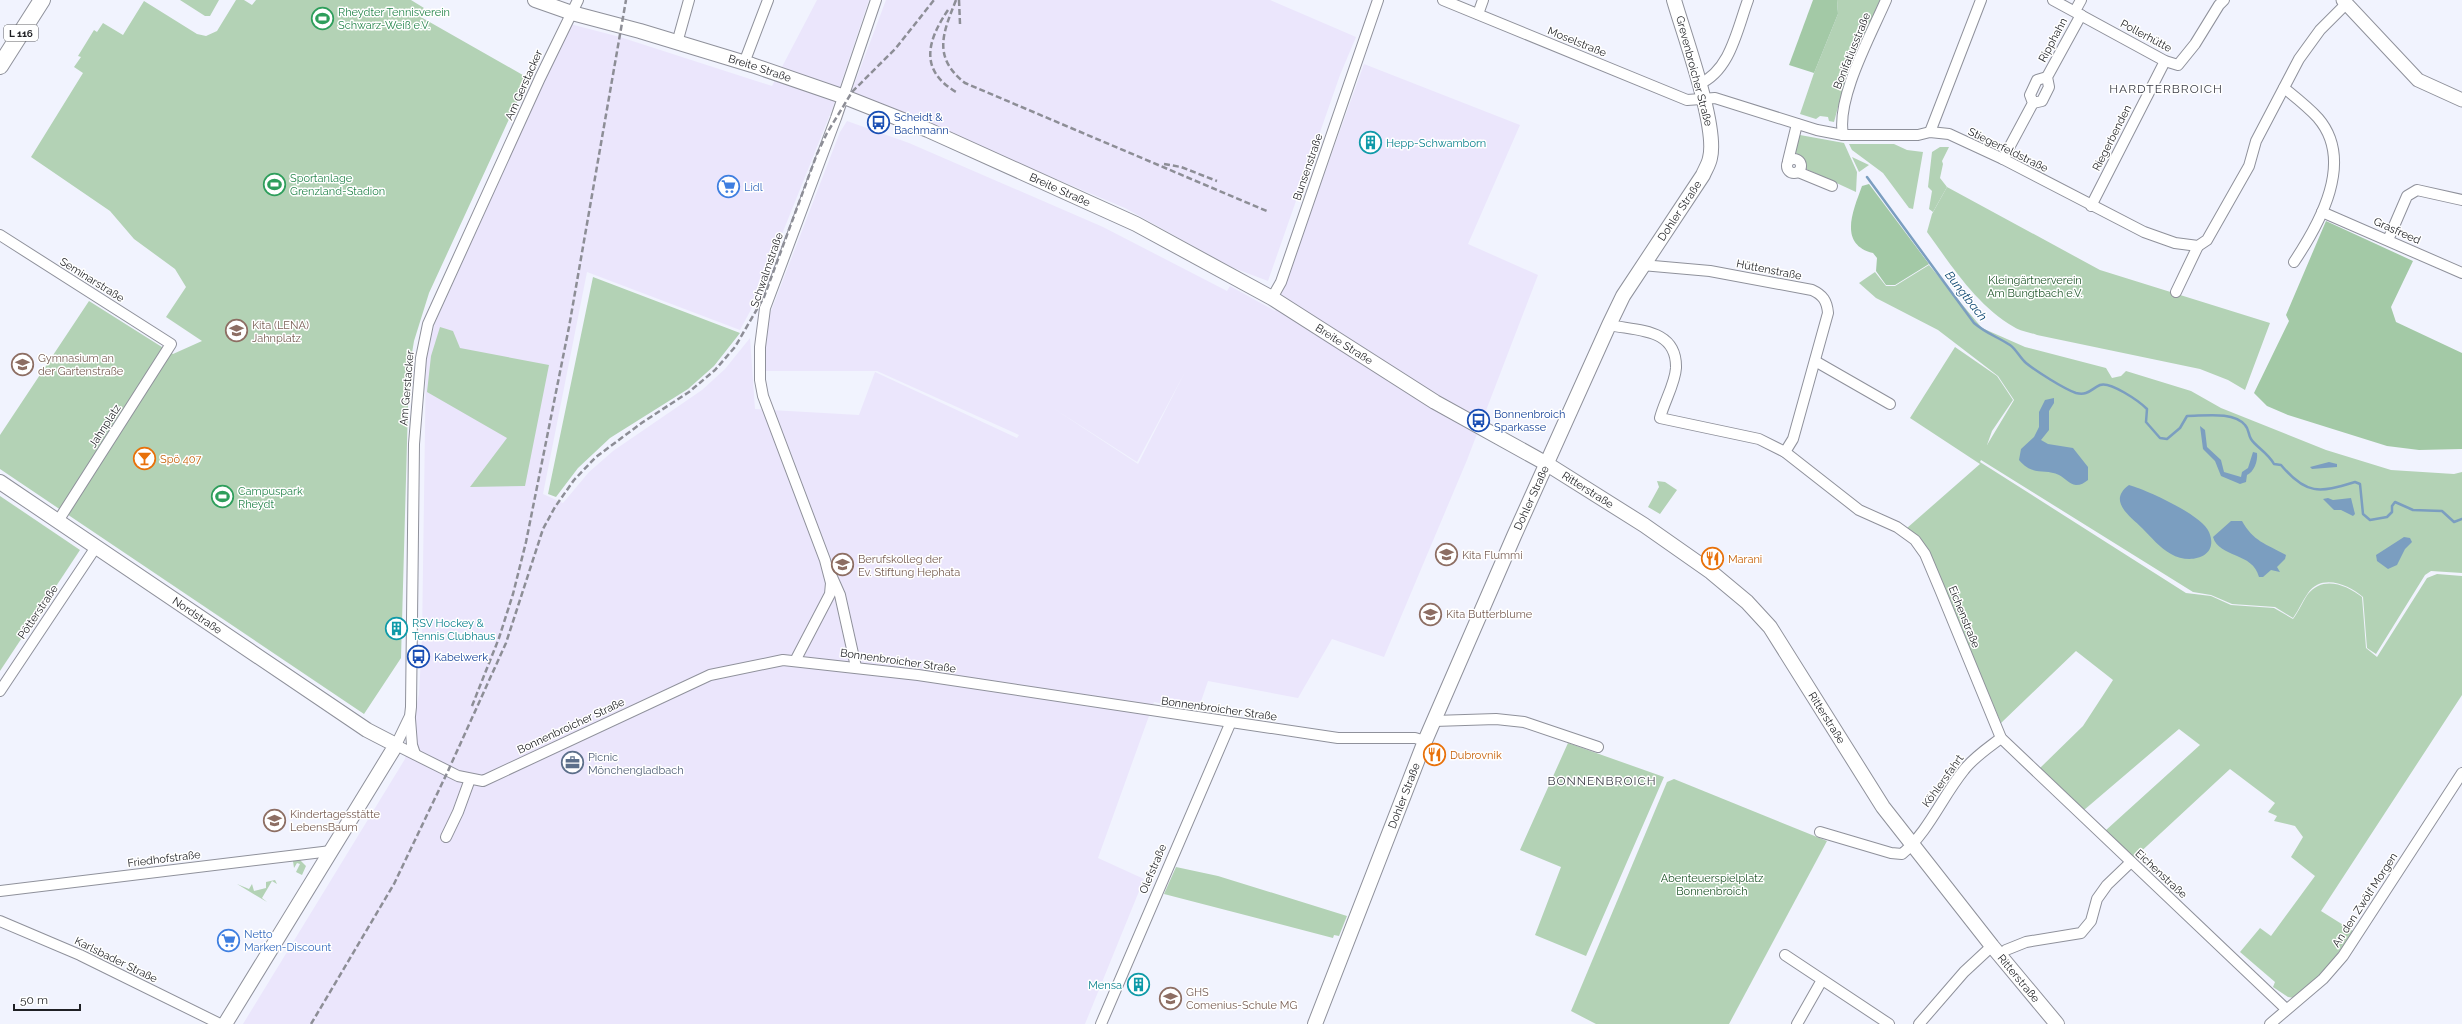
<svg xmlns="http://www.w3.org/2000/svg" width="2462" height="1024" font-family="Raleway,sans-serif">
	<rect width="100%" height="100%" fill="#f1f3fe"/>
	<!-- industrial -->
	<g fill="#ebe6fc" fill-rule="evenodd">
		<path d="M817,0H869L833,107L754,304L740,330L587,272L543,494L563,503L589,472L613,451L702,390L725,369L750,338L755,409L859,415L875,372L1017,438L1019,435L877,371H764L768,319L840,132L847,121L909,143L1103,227L1227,291L1230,286L1275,311L1364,64L1520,125L1468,244L1538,275L1467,460L1384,657L1332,639L1298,698L1208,681L1198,710L1154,702L1098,858L1144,879L1085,1024H243L405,759L419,694L422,638L426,358L435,323L570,24L620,37L772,86ZM1185,372L1138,464L1053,408L1137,462Z"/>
		<polygon points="886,0 1270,0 1356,37 1340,75 1268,281 1231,267 1125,208 851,93"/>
	</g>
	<!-- green -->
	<g fill="#b3d2b5">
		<polygon points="180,0 219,0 210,16 205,16"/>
		<polygon points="236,0 244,0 252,5 256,0 411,0 424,8 419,16 528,78 429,293 414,341 409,371 401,658 364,714 0,469 0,435 89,301 173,354 202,341 166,317 186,287 175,269 134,239 110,211 31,157 83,73 74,67 81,57 78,56 94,30 97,32 103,23 123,35 144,1 197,34 206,36 217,31"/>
		<polygon points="1837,0 1882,0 1838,107 1834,122 1829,121 1828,117 1820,116 1816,119 1800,114 1814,73 1838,14"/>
		<polygon points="1800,135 1844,143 1857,172 1856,192 1804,168 1802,158 1794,151"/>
		<polygon points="1849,144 1894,144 1907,150 1923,152 1913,209 1909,208 1883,173 1852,150"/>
		<polygon points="1940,147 1949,147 1942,161 1943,164 1940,178 1947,187 1933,212 1929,209 1932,191 1928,187 1932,152"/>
		<polygon points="1852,157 1869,165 1859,172"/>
		<path d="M1947,187L2100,270L2270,323L2245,390L2228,380L2200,369L2037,335C2029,332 2020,331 2014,327C1977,306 1951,265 1927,232L1932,214Z"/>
		<path d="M1929,265L1982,328L2025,347L2106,368L2112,378L2121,376L2126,371L2191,391L2221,408L2326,450L2391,470L2454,474L2462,472V573L2431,571L2425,575L2376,654L2367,648L2363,597C2349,585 2322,573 2308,593C2302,601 2299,610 2293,618L2275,607L2232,604L2211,595L2193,592L1981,460L1980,462L2186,593L2211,596L2231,605L2274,608L2293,619C2299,611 2303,601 2308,594C2323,575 2347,585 2362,597L2366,648L2377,657L2427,578L2437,574L2462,576V695L2321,911L2356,933L2328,968L2294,998L2288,997L2273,987L2275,982L2240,952L2260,928L2271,936L2315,876L2291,857L2303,837L2295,826L2274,821L2277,816L2268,812L2275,803L2230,769L2134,858L2105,831L2200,745L2179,729L2084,810L2040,768L2083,726L2113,680L2076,651L2001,723L1927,547L1907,528L1980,464L1910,418L1955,347L1997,376L2013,400L1992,431L1987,445L2014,400L1998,376L1938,330L1876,298L1859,283L1875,272L1886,286H1895Z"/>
		<polygon points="593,277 740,333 714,366 688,389 610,438 578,468 556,497 548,494"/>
		<polygon points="440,327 453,331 460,348 549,365 525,486 470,487 507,438 427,392 431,356"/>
		<polygon points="1657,481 1665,482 1677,490 1660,514 1648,507 1659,487"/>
		<polygon points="0,496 80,550 0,671"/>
		<polygon points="1568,743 1664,777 1586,956 1535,935 1561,867 1520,850"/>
		<polygon points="1674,779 1827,841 1729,1024 1596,1024 1571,1011 1667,782"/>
		<polygon points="300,860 306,866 302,875 296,872 300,864 297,863 294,868 293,861"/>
		<polygon points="1176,867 1218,876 1347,916 1339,936 1334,935 1333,938 1164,894"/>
		<polygon points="275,880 277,884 272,881 262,898 267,902 237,884 249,889 252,884 254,891 266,888 266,882"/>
	</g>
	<!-- forest -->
	<g fill="#a3c9a6">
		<polygon points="1813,0 1837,0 1838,14 1814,73 1789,65"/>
		<path d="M1869,184L1929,264L1895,285H1886L1876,271L1877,258L1873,253C1838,244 1853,211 1862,186Z"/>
		<polygon points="2326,221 2413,261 2391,307 2396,322 2462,353 2462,449 2419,450 2387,446 2288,415 2267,406 2254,393 2289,321 2286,315"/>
	</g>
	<!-- water -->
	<g fill="#7b9ec0">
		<path d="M2054,398V403L2049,411V430L2041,440L2048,444L2073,448L2088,467V480C2084,483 2081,485 2076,485C2069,484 2065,478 2059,475C2045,468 2033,477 2019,460L2021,449L2034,437L2039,427V412L2045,400Z"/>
		<path d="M2200,426L2205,430L2207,447L2221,460L2224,472L2241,477L2242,472L2248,468L2253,452L2257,453C2258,461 2254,472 2247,475L2246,482L2240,484L2221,476L2215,461L2203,449Z"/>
		<polygon points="2329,462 2337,464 2337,467 2312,469 2310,467"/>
		<path d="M2129,485C2147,490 2202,515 2209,532C2220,558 2189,565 2171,554C2160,548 2151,537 2142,528C2130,516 2107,501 2129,485Z"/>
		<polygon points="2328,498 2333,500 2351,498 2355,514 2353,516 2341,510 2334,510 2323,499"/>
		<path d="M2231,521H2242C2253,541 2266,544 2286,555L2285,559L2277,567L2280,572L2271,570L2263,577H2259C2253,552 2219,558 2213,537Z"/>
		<polygon points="2404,537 2410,538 2412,542 2405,549 2397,565 2388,569 2377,561 2376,555"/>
	</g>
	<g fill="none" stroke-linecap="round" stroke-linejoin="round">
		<!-- stream -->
		<path stroke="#7b9ec0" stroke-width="2.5" d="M1867,177L1974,323C1987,334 1996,336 2010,345C2016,349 2020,358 2026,363C2036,371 2064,389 2076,393C2088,396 2091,389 2100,385C2110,381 2139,401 2147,409L2146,422L2160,438L2167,439L2180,428L2187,416C2204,416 2233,411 2245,425C2249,429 2248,434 2251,439C2255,446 2268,453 2274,464L2281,465C2306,495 2319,493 2355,482L2360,484L2363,514L2370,520L2387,517L2392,512V506L2395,502L2413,510L2442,511L2454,522L2462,519"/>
		<defs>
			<g id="minor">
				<polyline points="578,0 540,78 428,324 421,358 414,444 411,707 410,716 396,745 458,776 483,781 710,675 783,660 918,675 1338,738 1415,738 1425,741"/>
				<polyline points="1443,0 1687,100 1715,98 1817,130 1843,135 1918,135 1930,132 1949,134 2003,159 2144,232 2175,243 2198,246 2207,240 2249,166 2256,141 2299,59 2320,30 2346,4"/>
				<polyline points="2053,0 2165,61 2178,65 2195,44 2219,5 2224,0"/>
				<polyline points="2075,11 2081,0"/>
				<polyline points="1478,14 1483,0"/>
				<polyline points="677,43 689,0"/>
				<polyline points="744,63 768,0"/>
				<path d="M1699,84C1730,71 1737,30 1748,0"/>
				<path d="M2284,88C2295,97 2308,107 2318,118C2355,161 2320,223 2294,262"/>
				<polyline points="2033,103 2042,101 2049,87 2047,77 2081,15"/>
				<polyline points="1930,132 1981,0"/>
				<path d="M1843,135C1836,98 1871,35 1886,0"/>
				<circle cx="1794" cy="166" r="7"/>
				<polyline points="2003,159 2033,103 2030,95 2037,80 2047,77"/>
				<polyline points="1788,161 1797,124"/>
				<polyline points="1798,172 1832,186"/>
				<polyline points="2091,206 2165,61"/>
				<polyline points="2322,212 2462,273"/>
				<polyline points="0,235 171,344 58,521"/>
				<polyline points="2388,240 2407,196 2417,190 2462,200"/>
				<path d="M1642,265L1710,271L1812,290C1823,295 1827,301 1828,313L1793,439L1785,452"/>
				<polyline points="2176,292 2198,246"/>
				<polyline points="1272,298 1281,282 1378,0"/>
				<path d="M1609,325C1637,331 1677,328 1676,368C1675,384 1664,402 1660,418L1759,439L1785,452L1859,510L1897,527L1915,540L1925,554L1941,592L2001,738L2286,1009"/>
				<polyline points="1815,361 1890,404"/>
				<polyline points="832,577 840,595 856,667"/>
				<polyline points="795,661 830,594 831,583 825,560 763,396 760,380 760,347 765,308 836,118 876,0"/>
				<polyline points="0,691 96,547"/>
				<polyline points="410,719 412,745 415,754"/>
				<polyline points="1434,721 1496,719 1524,722 1598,747"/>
				<path d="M1820,832L1891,853L1902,854C1929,831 1942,797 1964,770C1974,757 1988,748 2001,738"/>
				<polyline points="446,837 458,812 470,779"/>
				<polyline points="0,891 331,851"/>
				<polyline points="0,921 80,955 220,1024"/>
				<polyline points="1785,955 1889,1024"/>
				<polyline points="2000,956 2006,950 2026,942 2081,933 2091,921 2097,899 2107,885 2131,862"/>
				<polyline points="1101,1024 1230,724"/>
				<polyline points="1797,1024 1822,980"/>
				<polyline points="1919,1024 1964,972 1992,946"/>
				<polyline points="2270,1024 2323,979 2343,956 2462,773"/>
			</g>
			<polyline id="tertiary" points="2343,0 2418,80 2462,100"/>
			<g id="secondary">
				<path id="s1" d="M535,0L572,13L640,31L752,65L842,96L928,130L1136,224L1272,298L1435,402L1547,464L1644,525L1711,572L1747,602L1770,627L1883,807L1992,946L2057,1024"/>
				<path id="s2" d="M0,482L367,730L396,745L225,1024"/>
				<path id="s3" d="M1315,1024L1425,741L1514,536L1609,325L1623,296L1703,175C1705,170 1709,164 1710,158C1718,127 1684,35 1674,0"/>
			</g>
			<polyline id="primary" points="0,66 42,0"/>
		</defs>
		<!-- minor casing -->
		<use href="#minor" stroke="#8f919b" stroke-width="12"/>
		<!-- tertiary casing -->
		<use href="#tertiary" stroke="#8f919b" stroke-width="15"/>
		<!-- secondary casing -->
		<use href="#secondary" stroke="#8f919b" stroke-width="16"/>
		<!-- primary casing -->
		<use href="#primary" stroke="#8f919b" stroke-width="18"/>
		<!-- minor -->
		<use href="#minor" stroke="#fff" stroke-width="10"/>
		<!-- tertiary -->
		<use href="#tertiary" stroke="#fff" stroke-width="13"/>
		<!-- secondary -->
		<use href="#secondary" stroke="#fff" stroke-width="14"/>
		<!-- primary -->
		<use href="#primary" stroke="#fff" stroke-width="16"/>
		<!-- rail -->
		<g stroke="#8d8e96" stroke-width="2.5" stroke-dasharray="6 3" stroke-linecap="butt">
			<path d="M956,0C943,33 932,57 965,83L1269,212"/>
			<polyline points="959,0 960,24"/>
			<path d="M948,10C927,41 919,70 956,92"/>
			<polyline points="1164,164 1181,167 1217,181"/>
			<polyline points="472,706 499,638 513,594 526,542 569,327 626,0"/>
			<polyline points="311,1024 394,884 448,771 506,643 543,529 555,507 574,480 596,457 643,422 689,392 715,370 735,347 764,297 817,154 827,133 852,92 896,48 934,0"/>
		</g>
	</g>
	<!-- icons -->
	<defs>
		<symbol id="stadium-ring" viewBox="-11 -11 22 22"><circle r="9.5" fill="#fff" stroke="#2e9e5b" stroke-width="1.5"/><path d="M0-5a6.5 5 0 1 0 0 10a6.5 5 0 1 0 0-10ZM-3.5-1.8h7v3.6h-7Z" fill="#2e9e5b"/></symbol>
		<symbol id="bus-ring" viewBox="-11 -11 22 22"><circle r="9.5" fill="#fff" stroke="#1a4fb4" stroke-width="1.5"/><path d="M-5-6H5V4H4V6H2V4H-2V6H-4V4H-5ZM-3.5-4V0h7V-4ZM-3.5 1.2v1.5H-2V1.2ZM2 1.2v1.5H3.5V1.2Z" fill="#1a4fb4"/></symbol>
		<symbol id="building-ring" viewBox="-11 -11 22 22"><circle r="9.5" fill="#fff" stroke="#0f9aa8" stroke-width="1.5"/><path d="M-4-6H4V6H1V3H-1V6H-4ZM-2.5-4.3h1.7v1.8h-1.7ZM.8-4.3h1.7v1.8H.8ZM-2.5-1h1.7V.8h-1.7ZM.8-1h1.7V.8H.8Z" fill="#0f9aa8"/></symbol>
		<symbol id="supermarket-ring" viewBox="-11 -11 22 22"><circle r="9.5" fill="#fff" stroke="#3f7fe0" stroke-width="1.5"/><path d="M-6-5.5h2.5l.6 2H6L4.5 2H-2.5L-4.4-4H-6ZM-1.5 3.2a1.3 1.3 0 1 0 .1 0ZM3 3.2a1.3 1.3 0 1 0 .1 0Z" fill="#3f7fe0"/></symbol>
		<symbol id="school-ring" viewBox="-11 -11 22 22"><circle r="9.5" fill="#fff" stroke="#8d6e63" stroke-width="1.5"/><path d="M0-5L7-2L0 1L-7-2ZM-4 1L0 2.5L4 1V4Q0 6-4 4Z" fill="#8d6e63"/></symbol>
		<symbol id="bar-ring" viewBox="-11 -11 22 22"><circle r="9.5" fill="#fff" stroke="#e8710a" stroke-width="1.5"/><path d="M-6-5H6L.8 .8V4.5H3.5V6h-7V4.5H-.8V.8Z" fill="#e8710a"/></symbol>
		<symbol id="restaurant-ring" viewBox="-11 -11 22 22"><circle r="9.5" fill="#fff" stroke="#e8710a" stroke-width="1.5"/><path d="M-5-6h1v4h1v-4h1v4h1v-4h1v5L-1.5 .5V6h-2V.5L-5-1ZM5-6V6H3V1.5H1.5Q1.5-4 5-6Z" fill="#e8710a"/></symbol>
		<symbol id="university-ring" viewBox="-11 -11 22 22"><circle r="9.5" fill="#fff" stroke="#8d6e63" stroke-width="1.5"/><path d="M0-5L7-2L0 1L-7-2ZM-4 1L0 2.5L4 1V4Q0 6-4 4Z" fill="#8d6e63"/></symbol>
		<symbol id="office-ring" viewBox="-11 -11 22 22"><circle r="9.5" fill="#fff" stroke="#5c6f8a" stroke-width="1.5"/><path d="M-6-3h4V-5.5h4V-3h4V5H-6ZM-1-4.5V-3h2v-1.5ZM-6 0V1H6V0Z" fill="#5c6f8a"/></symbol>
	</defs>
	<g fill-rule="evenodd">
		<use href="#stadium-ring" x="310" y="6" width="25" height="25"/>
		<use href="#bus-ring" x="866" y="110" width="25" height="25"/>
		<use href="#building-ring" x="1358" y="130" width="25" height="25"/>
		<use href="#stadium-ring" x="262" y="172" width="25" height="25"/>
		<use href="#supermarket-ring" x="716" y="174" width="25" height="25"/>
		<use href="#school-ring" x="224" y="318" width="25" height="25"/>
		<use href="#school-ring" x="10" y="352" width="25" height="25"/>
		<use href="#bus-ring" x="1466" y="408" width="25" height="25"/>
		<use href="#bar-ring" x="132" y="446" width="25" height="25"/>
		<use href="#stadium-ring" x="210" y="484" width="25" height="25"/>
		<use href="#school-ring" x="1434" y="542" width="25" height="25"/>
		<use href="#restaurant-ring" x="1700" y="546" width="25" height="25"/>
		<use href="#university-ring" x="830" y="552" width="25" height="25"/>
		<use href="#school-ring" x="1418" y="602" width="25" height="25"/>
		<use href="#building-ring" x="384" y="616" width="25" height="25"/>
		<use href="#bus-ring" x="406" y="644" width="25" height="25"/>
		<use href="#restaurant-ring" x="1422" y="742" width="25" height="25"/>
		<use href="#office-ring" x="560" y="750" width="25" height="25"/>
		<use href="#school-ring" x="262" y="808" width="25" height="25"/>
		<use href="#supermarket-ring" x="216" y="928" width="25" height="25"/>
		<use href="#building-ring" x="1126" y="972" width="25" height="25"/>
		<use href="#school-ring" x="1158" y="986" width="25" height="25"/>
	</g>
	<g text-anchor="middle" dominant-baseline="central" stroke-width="3" stroke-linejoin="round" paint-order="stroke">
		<!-- shield labels -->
		<rect fill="#fff" stroke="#626366" stroke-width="1" x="4" y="25" width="34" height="16" rx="3"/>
		<g font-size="10" font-weight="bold" fill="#1f2024">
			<text x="21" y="33">L 116</text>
		</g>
		<!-- leisure labels -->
		<g font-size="11" fill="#27864d" stroke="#fff" text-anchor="start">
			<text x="338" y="12">Rheydter Tennisverein<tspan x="338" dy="13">Schwarz-Weiß e.V.</tspan></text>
			<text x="290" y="178">Sportanlage<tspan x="290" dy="13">Grenzland-Stadion</tspan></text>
			<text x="238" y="491">Campuspark<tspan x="238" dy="13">Rheydt</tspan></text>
		</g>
		<!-- street labels -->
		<g font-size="11" fill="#1f2024" stroke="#fff">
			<text transform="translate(2146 36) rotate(28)">Pollerhütte</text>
			<text transform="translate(2053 40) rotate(-62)">Ripphahn</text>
			<text transform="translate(1577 42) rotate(22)">Moselstraße</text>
			<text transform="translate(1852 51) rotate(-68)">Bonifatiusstraße</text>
			<text stroke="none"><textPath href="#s1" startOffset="235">Breite Straße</textPath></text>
			<text transform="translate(1694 71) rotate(75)">Grevenbroicher Straße</text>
			<text transform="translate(524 85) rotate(-66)">Am Gerstacker</text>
			<text transform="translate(2112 138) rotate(-63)">Riegerbenden</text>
			<text transform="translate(2008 150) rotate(26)">Stiegerfeldstraße</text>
			<text transform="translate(1308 167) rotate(-71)">Bunsenstraße</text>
			<text stroke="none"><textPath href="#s1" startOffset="559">Breite Straße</textPath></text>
			<text stroke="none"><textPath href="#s3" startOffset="893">Dohler Straße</textPath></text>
			<text transform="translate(2397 231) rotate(24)">Grasfreed</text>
			<text transform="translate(767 270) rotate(-71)">Schwalmstraße</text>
			<text transform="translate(1769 270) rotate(11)">Hüttenstraße</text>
			<text transform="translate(92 280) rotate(32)">Seminarstraße</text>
			<text stroke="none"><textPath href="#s1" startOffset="883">Breite Straße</textPath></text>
			<text transform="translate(407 388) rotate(-85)">Am Gerstacker</text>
			<text transform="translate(105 426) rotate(-57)">Jahnplatz</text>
			<text stroke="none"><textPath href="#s1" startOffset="1167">Ritterstraße</textPath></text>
			<text stroke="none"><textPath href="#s3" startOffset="569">Dohler Straße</textPath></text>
			<text transform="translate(38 612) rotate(-56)">Pötterstraße</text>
			<text stroke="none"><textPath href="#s2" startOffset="238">Nordstraße</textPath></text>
			<text transform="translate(1964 617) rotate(68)">Eichenstraße</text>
			<text transform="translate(898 661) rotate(8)">Bonnenbroicher Straße</text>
			<text transform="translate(1219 709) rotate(8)">Bonnenbroicher Straße</text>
			<text stroke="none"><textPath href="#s1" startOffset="1503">Ritterstraße</textPath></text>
			<text transform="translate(571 726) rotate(-25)">Bonnenbroicher Straße</text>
			<text transform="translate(1943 781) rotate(-54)">Köhlersfahrt</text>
			<text stroke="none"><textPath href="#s3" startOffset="245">Dohler Straße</textPath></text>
			<text transform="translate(164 859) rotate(-7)">Friedhofstraße</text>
			<text transform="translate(1153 869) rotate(-67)">Olefstraße</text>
			<text transform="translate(2161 874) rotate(43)">Eichenstraße</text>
			<text transform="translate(2365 900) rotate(-57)">An den Zwölf Morgen</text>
			<text transform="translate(116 960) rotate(26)">Karlsbader Straße</text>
			<text stroke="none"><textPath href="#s1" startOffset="1827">Ritterstraße</textPath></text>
		</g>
		<!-- transit labels -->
		<g font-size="11" fill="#164399" stroke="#fff" text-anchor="start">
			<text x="894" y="117">Scheidt &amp;<tspan x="894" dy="13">Bachmann</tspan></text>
			<text x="1494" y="414">Bonnenbroich<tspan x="1494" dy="13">Sparkasse</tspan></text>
			<text x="434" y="657">Kabelwerk</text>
		</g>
		<!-- culture labels -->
		<g font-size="11" fill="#0d838f" stroke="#fff" text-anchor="start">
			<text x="1386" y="143">Hepp-Schwamborn</text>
			<text x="412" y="623">RSV Hockey &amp;<tspan x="412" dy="13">Tennis Clubhaus</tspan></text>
			<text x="1122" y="985" text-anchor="end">Mensa</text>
		</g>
		<!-- shop labels -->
		<g font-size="11" fill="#366cbe" stroke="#fff" text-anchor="start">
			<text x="744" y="187">Lidl</text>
			<text x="244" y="934">Netto<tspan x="244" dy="13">Marken-Discount</tspan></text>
		</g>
		<!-- park labels -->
		<g font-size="11" fill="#1f5629" stroke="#fff">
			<text x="2035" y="280">Kleingärtnerverein<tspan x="2035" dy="13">Am Bungtbach e.V.</tspan></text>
			<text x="1712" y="878">Abenteuerspielplatz<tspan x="1712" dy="13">Bonnenbroich</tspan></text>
		</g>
		<!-- education labels -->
		<g font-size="11" fill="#785e54" stroke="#fff" text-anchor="start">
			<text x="252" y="325">Kita (LENA)<tspan x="252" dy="13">Jahnplatz</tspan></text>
			<text x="38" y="358">Gymnasium an<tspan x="38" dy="13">der Gartenstraße</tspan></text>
			<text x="1462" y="555">Kita Flummi</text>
			<text x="858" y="559">Berufskolleg der<tspan x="858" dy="13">Ev. Stiftung Hephata</tspan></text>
			<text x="1446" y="614">Kita Butterblume</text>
			<text x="290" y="814">Kindertagesstätte<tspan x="290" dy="13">LebensBaum</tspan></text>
			<text x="1186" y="992">GHS<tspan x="1186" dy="13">Comenius-Schule MG</tspan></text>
		</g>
		<!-- food labels -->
		<g font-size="11" fill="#c56008" stroke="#fff" text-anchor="start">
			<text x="160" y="459">Spö 407</text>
			<text x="1728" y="559">Marani</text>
			<text x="1450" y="755">Dubrovnik</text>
		</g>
		<!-- service labels -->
		<g font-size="11" fill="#4e5e75" stroke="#fff" text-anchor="start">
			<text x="588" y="757">Picnic<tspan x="588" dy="13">Mönchengladbach</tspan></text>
		</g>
		<!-- neighbourhood labels -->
		<g font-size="12" letter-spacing="1" fill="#3b3d46" stroke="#fff">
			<text x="2166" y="89">HARDTERBROICH</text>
			<text x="1602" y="781">BONNENBROICH</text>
		</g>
		<!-- water labels -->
		<g font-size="12" font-style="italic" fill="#0b4571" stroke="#fff">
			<text transform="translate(1966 296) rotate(52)">Bungtbach</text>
		</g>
	</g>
	<!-- scale -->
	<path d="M14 1004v6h66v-6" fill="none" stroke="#1f2024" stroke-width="2"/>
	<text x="20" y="1004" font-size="12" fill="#1f2024" stroke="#ffffff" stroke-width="3" paint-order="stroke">50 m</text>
</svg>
